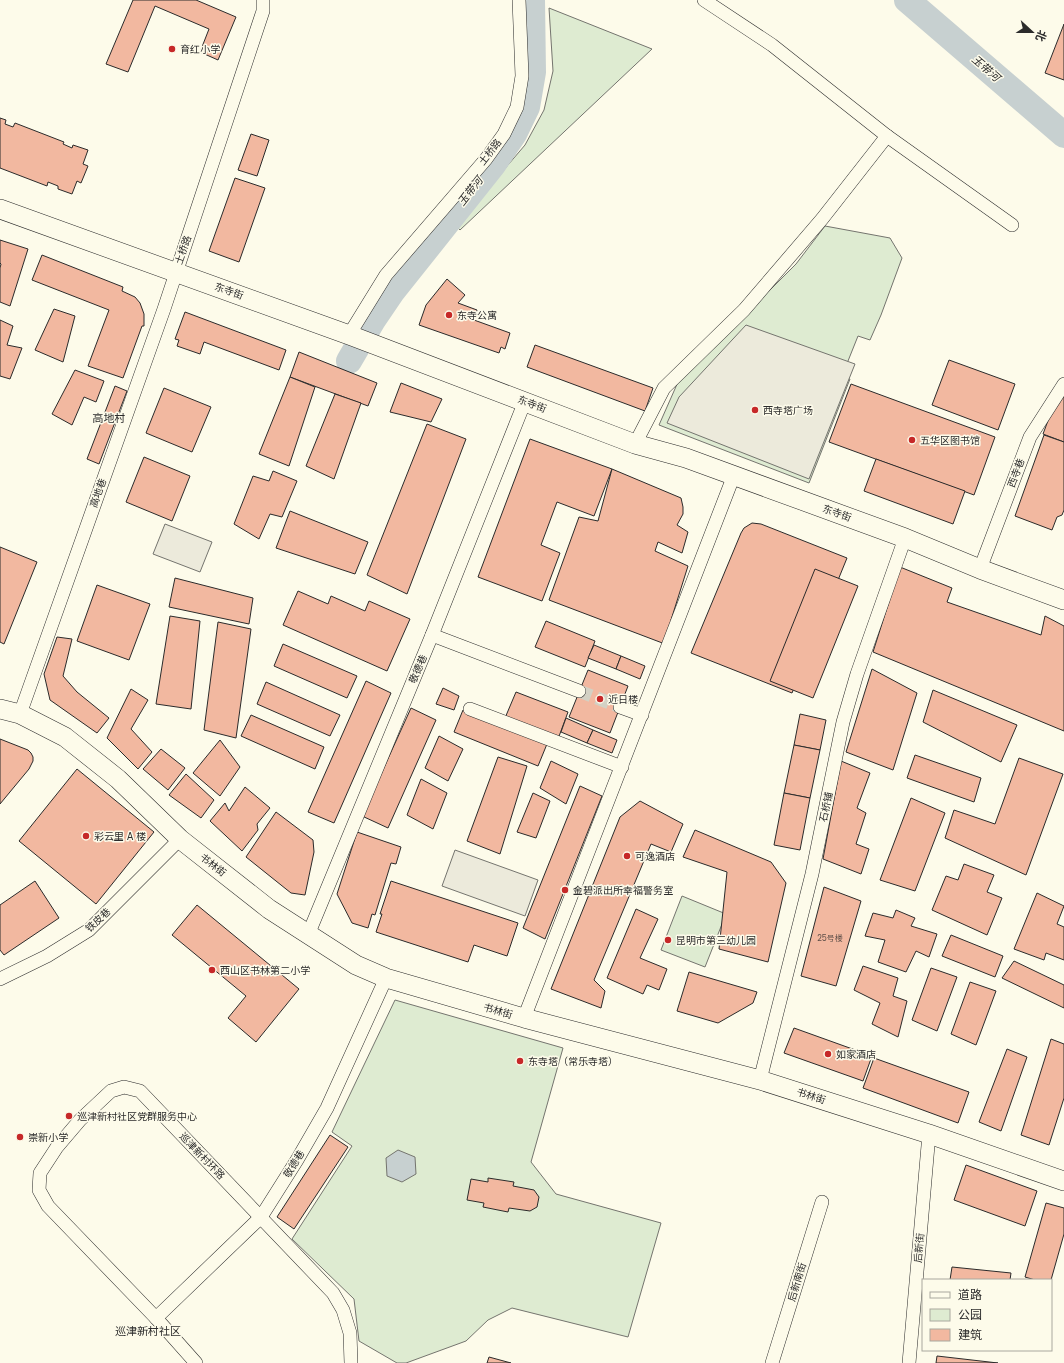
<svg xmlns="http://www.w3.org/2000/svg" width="1064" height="1363" font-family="Poppins,'Noto Sans SC',sans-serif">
	<rect width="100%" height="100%" fill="#fdfbea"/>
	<!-- green -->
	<g fill="#deebd1" stroke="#74746e">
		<polygon points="549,8 652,49 460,230 456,226 525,145 544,110 553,71"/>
		<polygon points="825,226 890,238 902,258 881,315 870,340 858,336 842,376 850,379 809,483 659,425 678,382 796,264"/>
		<polygon points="682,896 726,914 705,967 661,950"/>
		<polygon points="395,1000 563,1048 531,1162 556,1194 661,1223 628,1337 512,1308 488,1320 466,1341 406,1363 397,1363 359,1341 354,1299 292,1239 352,1146 332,1132"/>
	</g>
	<!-- parking -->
	<g fill="#eceadb" stroke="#74746e">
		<polygon points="746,325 855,364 809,479 667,423 679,397"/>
		<polygon points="165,524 212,542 200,572 153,554"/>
		<polygon points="455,850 538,880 525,916 442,886"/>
	</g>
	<!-- water -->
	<polygon fill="#c7d0d0" stroke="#74746e" points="398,1150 415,1157 416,1174 402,1182 387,1176 386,1158"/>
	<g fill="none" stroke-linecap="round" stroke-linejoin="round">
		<!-- river -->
		<g stroke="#c7d0d0" stroke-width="26">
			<polyline points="907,0 1064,135"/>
			<polyline points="349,361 373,320 392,292 493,165 514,134 527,107 533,72 532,0"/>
		</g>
	</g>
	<!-- building -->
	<g fill="#f2b8a0" stroke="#2b2b2b">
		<polygon points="133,0 196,0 236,17 218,60 200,52 209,29 155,6 128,72 106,64"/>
		<polygon points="1064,24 1064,80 1045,73"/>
		<polygon points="0,118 6,120 5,124 13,127 15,123 64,142 63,144 72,148 73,145 88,150 83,164 88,166 81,183 77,181 72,194 58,189 58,186 48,182 47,186 0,168"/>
		<polygon points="251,134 269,140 257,176 238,170"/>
		<polygon points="235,178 265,188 239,262 209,251"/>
		<polygon points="0,240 28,249 10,306 0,302 0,268 1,264 0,263"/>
		<polygon points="42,255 123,287 122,291 135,297 140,303 144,314 144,326 142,326 123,378 88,366 109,310 32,280"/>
		<polygon points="447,279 465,295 458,303 477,310 474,320 510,333 505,349 501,347 499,353 419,325 426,305"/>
		<polygon points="54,309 75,316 63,362 35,350"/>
		<polygon points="185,312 286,350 279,370 204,342 200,354 177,346 179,340 175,339"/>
		<polygon points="0,320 13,326 7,345 22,348 10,379 0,376"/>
		<polygon points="535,345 653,388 645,411 527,367"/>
		<polygon points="299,352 377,383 368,406 290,377"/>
		<polygon points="949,360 1015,384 998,430 932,405"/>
		<polygon points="75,370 104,381 96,402 84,397 72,425 52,414"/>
		<polygon points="290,377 315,387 289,466 259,454"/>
		<polygon points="401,383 442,399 431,422 390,412"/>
		<polygon points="851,384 995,437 974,495 829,442"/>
		<polygon points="115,386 127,391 99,464 87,459"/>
		<polygon points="164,388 211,407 192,452 146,433"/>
		<polygon points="335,394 361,403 334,479 306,466"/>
		<polygon points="1058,394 1064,397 1064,442 1043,434"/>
		<polygon points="427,424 466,439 407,594 367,575"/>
		<polygon points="1044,435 1064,442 1064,510 1062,515 1057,517 1052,530 1015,516"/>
		<polygon points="530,439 612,469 594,516 557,502 541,545 560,553 542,601 478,577"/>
		<polygon points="144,457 190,476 172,521 126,502"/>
		<polygon points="876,459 965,491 953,524 864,491"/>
		<polygon points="612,469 681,498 683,507 683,514 677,525 688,532 682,553 658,542 655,551 688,566 671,620 675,621 665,644 549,600 579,517 598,521"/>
		<polygon points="273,471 297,481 282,517 270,514 259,539 234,524 253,476 269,481"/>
		<polygon points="290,511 368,542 355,574 276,548"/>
		<polygon points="752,523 761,524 847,558 792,693 691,653 741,533 744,528"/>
		<polygon points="0,547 37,562 4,644 0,642"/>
		<polygon points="900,567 952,588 947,602 1041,635 1045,616 1064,626 1064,731 873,652"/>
		<polygon points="815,569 858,586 813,698 770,681"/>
		<polygon points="175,578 253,598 249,624 169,607"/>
		<polygon points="97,585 150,604 129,660 77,641"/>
		<polygon points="298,591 328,604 331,596 365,611 369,601 410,619 387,671 283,625"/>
		<polygon points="170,616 200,621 191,709 156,704"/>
		<polygon points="546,621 595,641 585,667 535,647"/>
		<polygon points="218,622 251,629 236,738 204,730"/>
		<polygon points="57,637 72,639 63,676 77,692 109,718 97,733 50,700 44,674"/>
		<polygon points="283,644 357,676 347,698 274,666"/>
		<polygon points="594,645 621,656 616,669 588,658"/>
		<polygon points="621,656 645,666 640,679 616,669"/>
		<polygon points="872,669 917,693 893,770 846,752"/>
		<polygon points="588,670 628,686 610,733 569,717"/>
		<polygon points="366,681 391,693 334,823 308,812"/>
		<polygon points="266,682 340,715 330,736 257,704"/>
		<polygon points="443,688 459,696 454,710 436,704"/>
		<polygon points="131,689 148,700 131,729 152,752 138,769 107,738"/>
		<polygon points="933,690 1017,725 1001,762 923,722"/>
		<polygon points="516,692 568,712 558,739 505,718"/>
		<polygon points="411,708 436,720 388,828 362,816"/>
		<polygon points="463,710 547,744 538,766 454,732"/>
		<polygon points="800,714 826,720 820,750 794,745"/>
		<polygon points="251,715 324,747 315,769 241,736"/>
		<polygon points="566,718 593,730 587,743 561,732"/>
		<polygon points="593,730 617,740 612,753 587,743"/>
		<polygon points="439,736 463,749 448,781 425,768"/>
		<polygon points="0,739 28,750 31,753 33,757 33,761 29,769 0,804"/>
		<polygon points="220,740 240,767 220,796 193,773"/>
		<polygon points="794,745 820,750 810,798 784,793"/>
		<polygon points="161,749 185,768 168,790 143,769"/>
		<polygon points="915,755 981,778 974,802 907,778"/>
		<polygon points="498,757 527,766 500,854 467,841"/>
		<polygon points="1019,758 1063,774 1026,875 945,838 954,810 995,824"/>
		<polygon points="551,761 578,774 566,804 540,788"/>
		<polygon points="841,761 870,773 857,808 866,813 856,844 869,849 861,874 823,859"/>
		<polygon points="77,769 154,832 96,904 19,841"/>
		<polygon points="186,774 214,800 201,818 169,795"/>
		<polygon points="421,779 447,793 433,829 407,815"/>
		<polygon points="580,786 602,796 545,939 523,928"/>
		<polygon points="245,787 270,808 257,824 258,830 242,851 210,821 225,803 229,811"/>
		<polygon points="533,793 550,801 536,838 517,832"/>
		<polygon points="784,793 810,798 800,850 774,845"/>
		<polygon points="911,798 945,813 915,891 880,880"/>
		<polygon points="640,801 683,824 671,852 651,844 594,980 605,991 601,1008 551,989 620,817"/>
		<polygon points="276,812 313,840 314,852 305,895 291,893 246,857"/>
		<polygon points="695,830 771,862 786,883 768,962 719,949 727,872 683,857"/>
		<polygon points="357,832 401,847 396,864 391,863 375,915 372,914 368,928 352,923 337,894"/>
		<polygon points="964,864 994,875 987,892 1002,898 987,935 932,910 946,876 958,880"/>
		<polygon points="35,881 59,918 4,955 0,950 0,905"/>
		<polygon points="391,881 518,923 507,956 474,945 468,962 376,932 382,914 380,914"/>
		<polygon points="824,887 861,901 836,986 801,976"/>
		<polygon points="1037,893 1064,906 1057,924 1064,927 1064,960 1046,953 1044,960 1014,949"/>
		<polygon points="197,905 299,989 256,1042 228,1018 246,996 172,935"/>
		<polygon points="636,909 658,919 640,958 667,969 659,990 647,985 643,994 607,978"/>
		<polygon points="896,910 915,918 911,926 937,934 929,957 916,951 906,972 878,962 885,940 865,936 873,913 893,918"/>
		<polygon points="951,935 1003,956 995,977 942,956"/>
		<polygon points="1014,961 1064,985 1064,1008 1002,978"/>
		<polygon points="863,966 898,978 893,996 907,1001 898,1037 872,1024 880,1003 854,990"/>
		<polygon points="931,968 957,977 937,1031 912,1020"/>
		<polygon points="689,972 757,992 753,1003 718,1023 677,1011"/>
		<polygon points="970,982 996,991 976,1045 951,1034"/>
		<polygon points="794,1028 872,1056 863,1081 784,1053"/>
		<polygon points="1051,1039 1064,1044 1064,1098 1049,1145 1021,1135"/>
		<polygon points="1007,1049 1027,1057 1001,1131 979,1122"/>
		<polygon points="874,1058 969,1092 958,1123 863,1088"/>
		<polygon points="330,1135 348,1147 294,1229 277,1217"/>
		<polygon points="966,1165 1037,1191 1025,1226 954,1200"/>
		<polygon points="488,1178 514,1182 513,1186 534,1190 539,1197 537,1207 530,1211 509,1208 508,1212 483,1207 484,1203 467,1200 471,1179 488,1182"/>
		<polygon points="1046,1203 1064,1208 1064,1234 1051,1280 1035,1280 1025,1277"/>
		<polygon points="952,1267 1011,1273 1010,1280 950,1280"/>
		<polygon points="937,1356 998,1363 936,1363"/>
		<polygon points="489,1357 511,1363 487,1363"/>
	</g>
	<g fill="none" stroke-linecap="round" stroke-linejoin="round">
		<!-- street-tunnel -->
		<polyline stroke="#d3d1c4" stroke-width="13" stroke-dasharray="13 6" stroke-linecap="butt" points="579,691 620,707"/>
		<defs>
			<g id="street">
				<polyline points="704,0 772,45 887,136 1012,225"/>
				<polyline points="349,335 386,275 486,159 504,134 517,107 522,76 519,0"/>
				<polyline points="635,444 664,388 744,310 822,219 887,136"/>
				<polyline points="980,569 1030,437 1064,384"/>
				<polyline points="432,635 579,691"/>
				<polyline points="620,707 642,715"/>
				<polyline points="470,709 622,767"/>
				<polyline points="20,714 164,309 263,11 263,0"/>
				<polyline points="308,935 432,635 525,401"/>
				<polyline points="0,979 47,956 89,930 180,839"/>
				<polyline points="524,1018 734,475"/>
				<polyline points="760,1080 812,874 843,722 857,674 905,538"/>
				<polyline points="156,1318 261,1217 297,1160 327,1108 386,978"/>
				<polyline points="196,1363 156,1318 48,1206 39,1190 40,1173 57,1147 80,1120 111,1091 124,1087 140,1091 333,1293 343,1310 350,1333 351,1363"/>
				<polyline points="772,1363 822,1202"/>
				<polyline points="909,1363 929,1134"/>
			</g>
			<g id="secondary">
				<polyline points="0,209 352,336 635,444 686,458 905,538 980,569 1064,600"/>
				<polyline points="0,709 20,714 65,737 118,779 180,839 269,909 356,965 386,978 524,1018 760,1080 929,1134 1064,1181"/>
			</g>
		</defs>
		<!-- street casing -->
		<use href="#street" stroke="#2b2b2b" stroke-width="14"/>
		<!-- secondary casing -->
		<use href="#secondary" stroke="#2b2b2b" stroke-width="20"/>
		<!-- street -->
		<use href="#street" stroke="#fdfbea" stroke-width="13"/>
		<!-- secondary -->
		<use href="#secondary" stroke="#fdfbea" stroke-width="19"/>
	</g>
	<!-- markers -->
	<g fill="#c62828" stroke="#fdfbea" stroke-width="1.5">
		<circle cx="172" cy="49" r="4"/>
		<circle cx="449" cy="315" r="4"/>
		<circle cx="755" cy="410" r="4"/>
		<circle cx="912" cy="440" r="4"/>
		<circle cx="600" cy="699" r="4"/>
		<circle cx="86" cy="836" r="4"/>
		<circle cx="627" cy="856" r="4"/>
		<circle cx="565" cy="890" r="4"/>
		<circle cx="668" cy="940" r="4"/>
		<circle cx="212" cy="970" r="4"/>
		<circle cx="828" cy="1054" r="4"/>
		<circle cx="520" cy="1061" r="4"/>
		<circle cx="69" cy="1116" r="4"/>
		<circle cx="20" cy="1137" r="4"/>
	</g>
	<g text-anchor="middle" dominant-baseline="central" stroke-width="3" stroke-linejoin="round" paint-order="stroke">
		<!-- number labels -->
		<g font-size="8" fill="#5d4e48">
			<text x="830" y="938">25号楼</text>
		</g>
		<!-- poi labels -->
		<g font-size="10" fill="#2b2b2b" stroke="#fdfbea" text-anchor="start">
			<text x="180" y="49">育红小学</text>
			<text x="457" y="315">东寺公寓</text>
			<text x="763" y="410">西寺塔广场</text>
			<text x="920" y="440">五华区图书馆</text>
			<text x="608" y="699">近日楼</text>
			<text x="94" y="836">彩云里 A 楼</text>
			<text x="635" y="856">可逸酒店</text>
			<text x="573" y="890">金碧派出所幸福警务室</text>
			<text x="676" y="940">昆明市第三幼儿园</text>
			<text x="220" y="970">西山区书林第二小学</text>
			<text x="836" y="1054">如家酒店</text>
			<text x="528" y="1061">东寺塔（常乐寺塔）</text>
			<text x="77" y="1116">巡津新村社区党群服务中心</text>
			<text x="28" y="1137">崇新小学</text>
		</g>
		<!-- street labels -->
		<g font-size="10" fill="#2b2b2b" stroke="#fdfbea">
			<text transform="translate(490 152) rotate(-52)">土桥路</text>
			<text transform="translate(183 250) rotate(-71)">土桥路</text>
			<text transform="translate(229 291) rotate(20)">东寺街</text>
			<text transform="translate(532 404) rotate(21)">东寺街</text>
			<text transform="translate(1016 473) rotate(-69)">西寺巷</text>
			<text transform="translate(98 493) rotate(-70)">高地巷</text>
			<text transform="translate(837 513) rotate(20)">东寺街</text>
			<text transform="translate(418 669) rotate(-67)">敬德巷</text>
			<text transform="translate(826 807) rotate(-78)">石桥铺</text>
			<text transform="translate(213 865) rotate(38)">书林街</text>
			<text transform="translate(98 920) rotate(-43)">铁皮巷</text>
			<text transform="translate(498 1011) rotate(16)">书林街</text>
			<text transform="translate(811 1096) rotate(18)">书林街</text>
			<text transform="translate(202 1156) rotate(46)">巡津新村环路</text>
			<text transform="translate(294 1164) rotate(-58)">敬德巷</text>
			<text transform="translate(919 1248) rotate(-85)">后新街</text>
			<text transform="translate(797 1282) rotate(-73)">后新南街</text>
		</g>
		<!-- water labels -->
		<g font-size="11" font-style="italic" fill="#2b2b2b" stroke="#fdfbea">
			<text transform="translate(986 68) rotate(41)">玉带河</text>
			<text transform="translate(470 191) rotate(-52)">玉带河</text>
		</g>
		<!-- neighbourhood labels -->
		<g font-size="11" fill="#2b2b2b" stroke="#fdfbea">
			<text x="109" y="418">高地村</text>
			<text x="148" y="1331">巡津新村社区</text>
		</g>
	</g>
	<!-- legend -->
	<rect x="922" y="1279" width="130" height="72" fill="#fdfbea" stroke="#a9a89e"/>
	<rect x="930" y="1292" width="20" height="6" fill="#fdfbea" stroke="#a9a89e"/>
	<text x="958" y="1299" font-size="12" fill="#2b2b2b">道路</text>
	<rect x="930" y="1309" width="20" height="12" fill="#deebd1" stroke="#a9a89e"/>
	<text x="958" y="1319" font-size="12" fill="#2b2b2b">公园</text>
	<rect x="930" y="1329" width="20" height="12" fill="#f2b8a0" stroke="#a9a89e"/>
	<text x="958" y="1339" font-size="12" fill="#2b2b2b">建筑</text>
	<!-- north arrow -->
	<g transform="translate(1032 32) rotate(112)" stroke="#fdfbea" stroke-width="3" paint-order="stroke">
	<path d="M0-3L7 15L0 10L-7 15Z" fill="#2b2b2b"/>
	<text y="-6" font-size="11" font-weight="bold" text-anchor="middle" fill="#2b2b2b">北</text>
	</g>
</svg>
